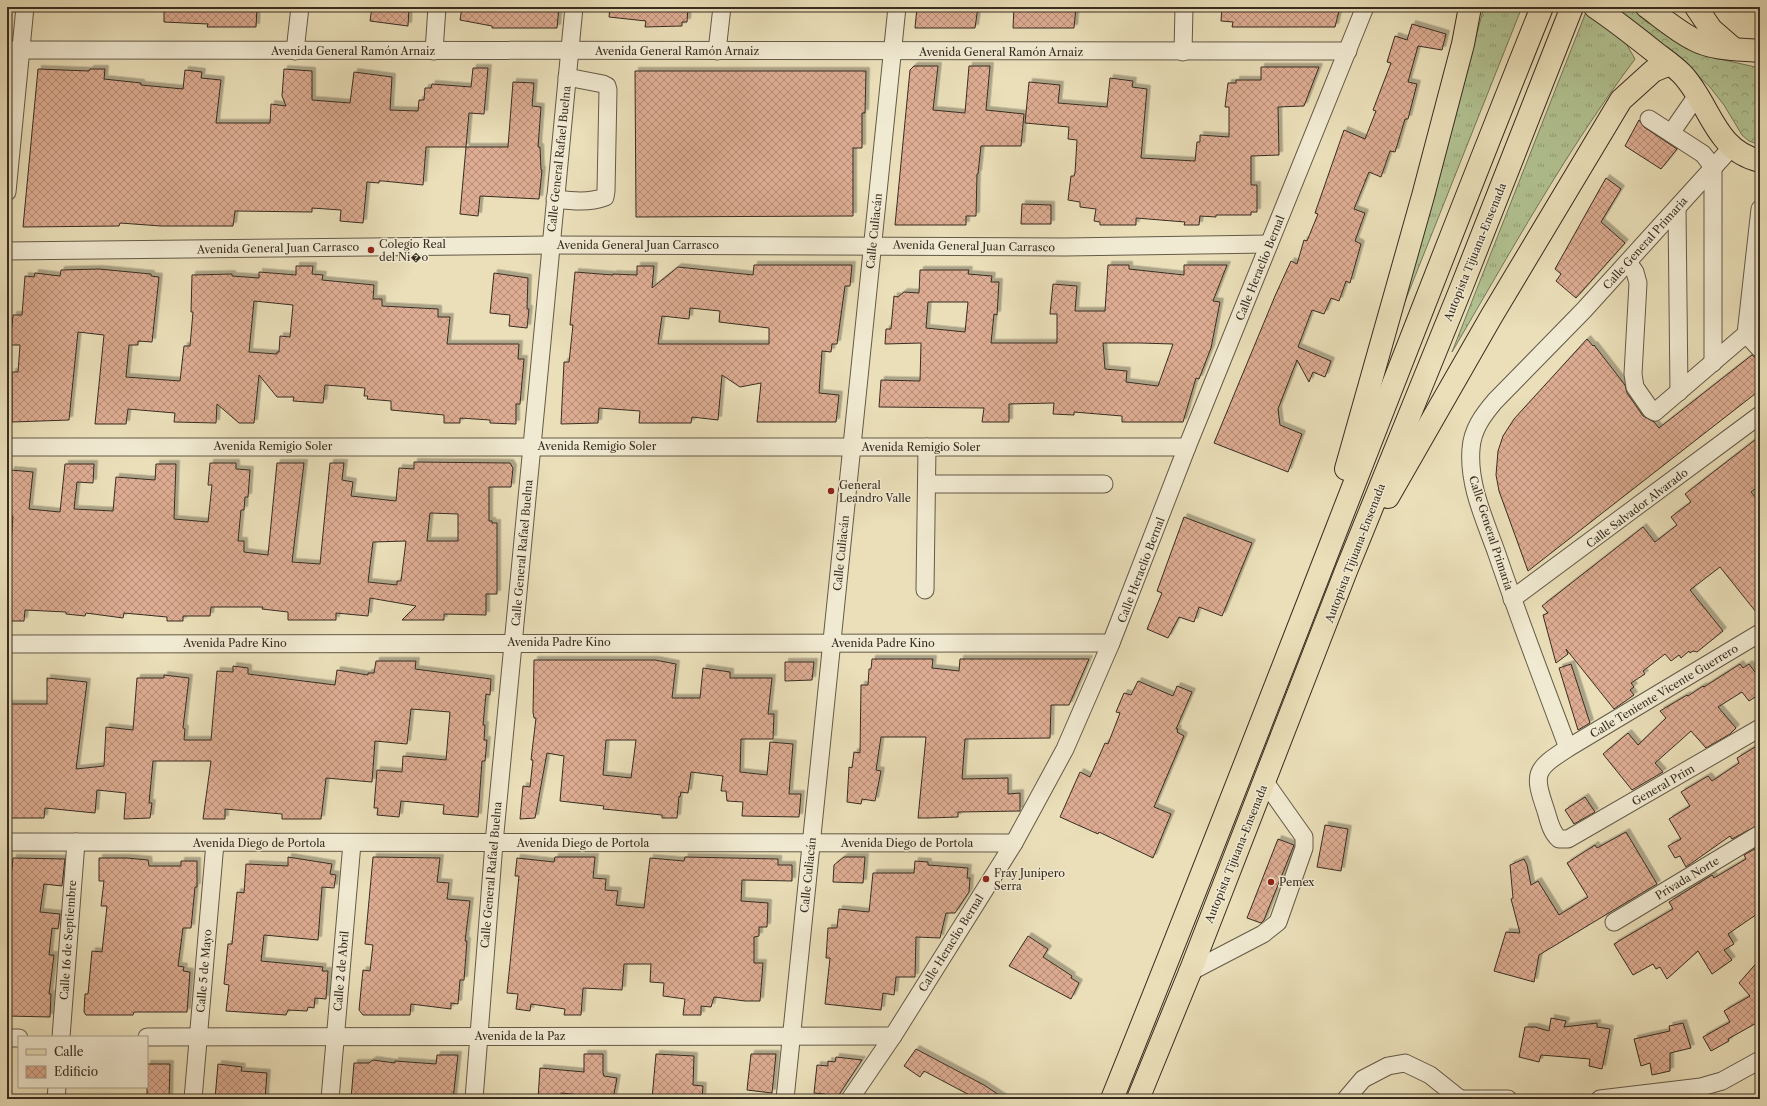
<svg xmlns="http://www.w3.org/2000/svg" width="1767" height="1106" font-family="'Libre Caslon Text',serif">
	<defs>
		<pattern id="grass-tufts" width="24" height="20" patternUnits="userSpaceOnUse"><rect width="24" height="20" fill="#b2c393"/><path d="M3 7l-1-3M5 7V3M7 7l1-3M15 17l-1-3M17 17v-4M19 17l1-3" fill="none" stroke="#929f78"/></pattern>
		<pattern id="forest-crowns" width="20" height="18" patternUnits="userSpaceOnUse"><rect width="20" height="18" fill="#b2c393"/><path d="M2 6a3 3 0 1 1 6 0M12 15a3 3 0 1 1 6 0" fill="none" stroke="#929f78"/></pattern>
		<pattern id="building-cross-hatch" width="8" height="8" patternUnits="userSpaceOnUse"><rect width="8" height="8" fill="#ddac92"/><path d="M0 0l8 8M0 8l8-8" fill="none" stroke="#b48c77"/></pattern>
		<filter id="shadow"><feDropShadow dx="3.5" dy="-3.5" stdDeviation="0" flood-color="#0004"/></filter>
	</defs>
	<rect width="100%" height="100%" fill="#eadfb9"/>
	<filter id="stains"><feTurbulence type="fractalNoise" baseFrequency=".005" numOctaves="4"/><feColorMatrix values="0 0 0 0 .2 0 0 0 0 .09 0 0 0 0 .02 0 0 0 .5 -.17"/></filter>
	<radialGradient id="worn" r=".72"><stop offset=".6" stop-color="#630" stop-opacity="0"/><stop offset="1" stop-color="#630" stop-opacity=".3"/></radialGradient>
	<!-- grass -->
	<g fill="url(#grass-tufts)" stroke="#75785a">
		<polygon points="1484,7 1522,7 1402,309"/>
		<path d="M1586,12L1623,38L1635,59C1566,151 1510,253 1452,352Z"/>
	</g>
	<!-- forest -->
	<polygon fill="url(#forest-crowns)" stroke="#75785a" points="1606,7 1636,7 1706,56 1760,68 1760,145 1749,141 1742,135 1724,105 1709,86 1695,73"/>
	<!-- building -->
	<g fill="url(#building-cross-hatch)" stroke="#382d21" fill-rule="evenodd" filter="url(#shadow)">
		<polygon points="164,7 257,7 256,27 207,27 208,24 164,22"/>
		<polygon points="372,7 409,7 408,26 370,21"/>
		<polygon points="462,7 559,7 557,28 492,28 492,26 460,20"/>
		<polygon points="610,7 688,7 687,22 682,22 682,26 645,27 646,21 609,17"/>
		<polygon points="917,7 978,7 975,28 915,28"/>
		<polygon points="1014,7 1076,7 1074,28 1013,28"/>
		<polygon points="1222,7 1340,7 1335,27 1232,27 1233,22 1221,21"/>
		<polygon points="1412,24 1446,34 1442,50 1418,46 1408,82 1417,84 1408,119 1405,119 1396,149 1395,152 1390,151 1381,177 1369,172 1354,209 1365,213 1355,241 1361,244 1350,283 1346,281 1339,301 1331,298 1324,314 1312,310 1298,347 1331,361 1325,377 1313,372 1309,382 1297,360 1278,409 1280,425 1302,434 1288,472 1214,443 1275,296 1291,261 1297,264 1304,240 1307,241 1318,214 1315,213 1344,130 1365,139 1376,111 1373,110 1391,63 1387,62 1395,36 1407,40"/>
		<polygon points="914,66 938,66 933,110 965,113 969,66 990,66 986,110 1024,114 1021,146 981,146 978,174 977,174 976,216 966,216 966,225 895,225 910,70"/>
		<polygon points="1261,67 1319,67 1304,106 1278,107 1279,155 1251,156 1251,185 1257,185 1257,212 1251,212 1251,215 1216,215 1216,217 1200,216 1199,225 1184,225 1185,222 1136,218 1136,225 1100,225 1100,222 1094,221 1096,209 1080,207 1080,202 1068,200 1071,176 1074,176 1075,173 1077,140 1068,139 1069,127 1025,123 1029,82 1060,85 1058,103 1107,107 1110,78 1133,81 1132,87 1147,89 1141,158 1195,161 1197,142 1200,142 1200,135 1229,137 1229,107 1225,107 1228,83 1236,83 1236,80 1261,80"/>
		<polygon points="473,68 488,68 484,114 469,113 466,147 426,147 423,185 383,181 379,181 379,183 367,182 363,223 340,221 341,210 312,208 312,212 235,211 233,226 161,226 120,223 119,226 23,227 38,69 89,71 90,69 105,69 104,79 141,83 141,85 183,89 185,70 202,72 201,78 221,80 216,123 270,123 271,104 286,106 282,96 284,69 312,71 312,100 350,103 354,72 392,77 390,110 418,111 419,100 424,100 425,88 431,88 432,84 471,87"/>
		<polygon points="635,71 866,71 865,113 862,113 862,148 853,148 853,216 636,217"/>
		<polygon points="513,82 534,83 532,106 541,107 538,147 540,147 541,170 542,170 539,199 480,196 478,216 460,214 466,147 508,147"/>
		<polygon points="1639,120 1644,127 1677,149 1661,169 1625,146"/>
		<polygon points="1606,178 1621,189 1601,222 1625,243 1576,298 1556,281 1561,274 1555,269"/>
		<polygon points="1022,204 1051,205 1051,224 1021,224"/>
		<path d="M754,265H852L850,286H845L837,344H832L831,352L822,351L819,393L839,395L836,422H757L761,383L740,387L722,375L718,420L692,417L691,423H639L640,411L599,408L598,423L561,424L564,362H569L573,325H570L575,272L613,275V274L637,275V266H654L652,288L678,267L753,275ZM690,308L720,311L719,322L769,328V344H658L662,316L689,319Z"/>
		<path d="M1108,265H1129V269L1184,275V265H1227L1213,301L1220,302L1211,348L1199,379L1196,378L1183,422H1122V416L1074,412V415L1053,414L1054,403L1009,404V422H982L984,408L879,407L881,380L920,381L921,343L885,344L886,329H891L894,296L898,297L904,292L919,293L920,270H969L968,274L992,276L991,282H999L997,315L994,314L991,343H1057V314H1050L1053,284L1077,286L1075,311H1105ZM928,302H968L965,332L926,328ZM1103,343H1140L1173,344L1158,386L1126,382L1127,371L1105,369Z"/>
		<path d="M296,266H313L312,274L323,275L322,280L374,285L373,299H382V306L438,309V317H450L447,344H519L518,359H524L520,404H516V424L490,423V420L460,418V423H444V415L391,410V401L367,399L368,396H364L365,388L325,385L323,403L293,401L294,397H277L259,375L254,423H239L217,404L216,423L174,422L175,413L128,409L126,424H95L104,335L78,332L69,420L12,422V372H18L20,345H10L13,315H22L25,276L34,277L35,273L60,276L61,270L99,269L151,274V276L159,277L152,342L138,341V345H129L126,377L180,381L184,346H190L193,312H191L192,275L232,274V276L259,278V272L296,275ZM254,301L293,305L290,337L280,336L279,352H277V354L249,352Z"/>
		<polygon points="494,273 528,278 527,309 529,309 527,328 509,326 510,315 490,313"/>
		<polygon points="1587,339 1593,346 1594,345 1625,385 1627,393 1643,416 1654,422 1659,428 1752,355 1760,361 1760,390 1528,571 1499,491 1496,475 1498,451 1503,436 1514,419"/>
		<polygon points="1760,436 1760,485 1751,492 1760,503 1760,617 1720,567 1690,590 1723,631 1697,652 1693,651 1690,653 1689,651 1681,658 1679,655 1671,661 1665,654 1643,671 1645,674 1631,683 1634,687 1630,690 1634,695 1614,709 1566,649 1568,654 1556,663 1543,615 1548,613 1542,606 1643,527 1655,542 1677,525 1671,517 1691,502 1685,494"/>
		<path d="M414,462L510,463L513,468L511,487H489V521H492V523H497V594H486V615L444,614V620H402L416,606L370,598L368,616L336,613V620H288V612L262,609L263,607H211L210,616H183V621H167V617L124,613L123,618L86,613L85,616L66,614V612L25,610L24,621H7V543H11L13,516L7,515V505L11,470L33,472L29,509L60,512L65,464H94L93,483L77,482L74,509L113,511L116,477L155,480L156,464H176L174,519L208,522L212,485H208L210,463H236V469L250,470L248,497H245L244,510H241L238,541H244V552L268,555L277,463H304L292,562L320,564L330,463H344L342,480L353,482L351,496L396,501L399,468L414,469ZM430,513L458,514V541H427ZM406,541L401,581H397V585L368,582L373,542Z"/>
		<polygon points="1184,517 1252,543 1222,616 1199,607 1194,622 1179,617 1168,638 1147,629 1162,593 1157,591"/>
		<polygon points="872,659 933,659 932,668 959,671 960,659 1089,659 1069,705 1051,705 1050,738 965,739 962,779 1008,778 1008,794 1020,793 1020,811 958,812 958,817 928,818 918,818 926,737 881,737 876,770 881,771 875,801 862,799 861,804 847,802 849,767 852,768 854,752 860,753 861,685 868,685 869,669 871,669"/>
		<path d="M534,660H655L676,664L672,698H700L703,668L730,672V678H772L768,714H774L773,739H741L740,772L767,775L770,742L793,744L789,794H801L799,817L742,816L743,802L727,801L726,791H721L723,776L691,772L688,793L681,792L680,797L679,796L677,818H662V815L614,810L603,809L604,806L560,801L564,756L547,753L535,818L520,819L523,786L530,787L533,760H531L536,718H534L533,712ZM606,740H636L631,778L603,775Z"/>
		<polygon points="376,661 416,661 415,669 491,679 490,695 486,694 483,725 485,725 484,740 487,740 485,761 482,761 478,817 443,814 444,805 401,801 399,817 377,815 378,808 374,808 377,770 402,772 403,756 446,760 450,712 411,709 407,744 375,741 372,782 326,778 321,819 282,819 282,814 225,809 225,819 203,819 211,761 153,761 149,803 152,803 150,818 124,819 126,793 97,790 95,813 45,808 44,818 7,818 8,704 47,704 47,678 87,682 76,769 104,766 106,727 133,730 137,678 164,678 164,675 189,678 183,728 185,729 184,740 211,740 217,671 233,672 233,666 248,668 248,674 335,685 337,670 368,675 368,673 374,673"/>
		<polygon points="785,662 814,662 812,680 785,681"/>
		<polygon points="1571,664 1590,723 1578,730 1559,668"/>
		<polygon points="1740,664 1743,668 1749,664 1760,679 1760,694 1749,701 1742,692 1718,707 1736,728 1730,734 1706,748 1691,731 1655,763 1663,772 1632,790 1603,754 1628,733 1638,745 1666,718 1660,711 1687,695 1688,696 1703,686 1704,687"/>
		<polygon points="1138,681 1173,696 1177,686 1192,692 1176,729 1178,729 1177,732 1184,736 1154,807 1171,814 1153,858 1099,832 1098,834 1060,817 1080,772 1090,777 1105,743 1108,744 1120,713 1116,712 1124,693 1131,695"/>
		<polygon points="1760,744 1760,824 1732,839 1730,836 1686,867 1680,856 1675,858 1668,846 1681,839 1669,819 1690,806 1681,792 1708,776 1712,781 1739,763 1737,758"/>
		<polygon points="1585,797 1595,812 1574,824 1565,810"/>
		<polygon points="1325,825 1348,829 1341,871 1317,867"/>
		<polygon points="1626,832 1657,884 1539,955 1534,982 1494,971 1506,932 1520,933 1511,899 1513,898 1510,865 1524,859 1527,865 1531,885 1538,881 1559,915 1588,897 1567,863 1595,845 1597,848"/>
		<polygon points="1278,839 1294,845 1264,920 1261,923 1247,918"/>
		<polygon points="1760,846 1760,912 1728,934 1734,944 1724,950 1732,960 1712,974 1698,951 1667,979 1660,967 1656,969 1653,964 1633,975 1614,944 1673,909 1669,902 1712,875 1714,878 1746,859 1744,855"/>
		<polygon points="288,857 332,864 330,874 336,875 334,888 322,887 318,940 264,935 261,961 323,967 322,971 328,971 326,999 315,998 314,1008 308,1007 307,1011 288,1010 286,1015 226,1011 229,985 224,984 228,944 232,944 237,892 244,893 246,864 288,866"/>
		<polygon points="373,857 440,858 437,882 449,883 447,899 470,901 465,941 467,941 464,980 460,980 458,1004 451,1003 451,1009 411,1004 410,1015 363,1015 359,1010 363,970 370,971 373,945 365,944"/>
		<polygon points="555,857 595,857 593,878 606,879 605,890 618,891 616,905 644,908 650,858 684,861 685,857 778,859 778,865 792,865 792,881 742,880 741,901 768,903 767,927 759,927 759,936 754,937 754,963 763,963 760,1001 745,1001 714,997 711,1007 701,1006 701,1015 683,1015 685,999 663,996 664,983 650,982 651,964 624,964 622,990 583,988 581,1015 564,1015 565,1009 531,1004 530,1011 516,1009 518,994 507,993 519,876 515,876 517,858 554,862"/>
		<polygon points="844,857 865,857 863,883 833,882 834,865"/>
		<polygon points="13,858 65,859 62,886 44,884 40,912 60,914 58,929 52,928 49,955 54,955 49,994 51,994 50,1017 7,1016 7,958 10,924 7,924 7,916"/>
		<polygon points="99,858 127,858 148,860 149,866 181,866 181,861 197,861 197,887 195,887 191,928 183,928 178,966 184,967 183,971 190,972 187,1012 134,1012 133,1015 86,1015 84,1012 85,994 88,994 92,951 102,952 107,906 101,906 104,881 99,881"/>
		<polygon points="915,861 928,862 928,865 968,868 967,878 970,878 969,892 955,913 946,913 940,938 916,937 915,977 896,977 894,995 883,993 881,1010 825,1004 830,958 826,958 828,928 837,928 839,909 869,912 873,873 914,873"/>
		<polygon points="1028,936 1048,949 1043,957 1072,976 1071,978 1079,983 1071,999 1009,966"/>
		<polygon points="1760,959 1760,1021 1728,1039 1729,1041 1711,1051 1703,1037 1730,1022 1724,1011 1750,996 1739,983"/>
		<polygon points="1551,1018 1566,1021 1564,1027 1597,1023 1597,1027 1610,1029 1602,1069 1589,1066 1590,1059 1541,1055 1539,1062 1519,1057 1525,1027 1535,1027 1549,1031"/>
		<polygon points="1683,1023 1691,1048 1670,1053 1670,1071 1652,1075 1650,1063 1641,1066 1634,1039 1670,1031 1669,1026"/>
		<polygon points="916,1049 984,1085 1005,1099 977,1099 924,1071 920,1077 904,1066"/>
		<polygon points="584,1054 603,1054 603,1073 604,1076 617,1078 613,1099 589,1099 590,1096 561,1093 561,1099 538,1099 540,1068 584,1072"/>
		<polygon points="656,1054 694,1056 693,1085 703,1086 702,1099 652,1099"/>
		<polygon points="751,1054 776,1054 772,1093 747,1090"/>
		<polygon points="437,1055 458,1055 453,1099 351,1099 354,1063 369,1063 373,1060 395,1063 395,1061 436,1064"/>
		<polygon points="836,1057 862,1060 836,1099 823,1099 825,1094 814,1093 817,1065 828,1066 828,1061 835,1062"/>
		<polygon points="147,1064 170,1064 169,1099 147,1099"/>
		<polygon points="218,1064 242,1067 241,1071 267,1073 265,1099 215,1099"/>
	</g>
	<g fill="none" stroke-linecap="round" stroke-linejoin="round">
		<defs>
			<g id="minor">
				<polyline points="7,50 1348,51"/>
				<polyline points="295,51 300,7"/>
				<polyline points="434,51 437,7"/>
				<polyline points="717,51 722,7"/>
				<polyline points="1183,52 1184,7"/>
				<polyline points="1649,119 1703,154 1713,167 1713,363"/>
				<polyline points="1671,133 1698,94"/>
				<polyline points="7,192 25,7"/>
				<path d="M555,199C572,201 589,203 605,197L606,191L608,90L607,86L603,84L567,77"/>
				<polyline points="1677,209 1679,392"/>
				<polyline points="7,251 550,245 1065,247 1269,244"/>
				<polyline points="1628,262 1635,272 1638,283 1633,374 1635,387 1651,410 1655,412 1746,334 1760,209"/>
				<polyline points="1746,334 1760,349"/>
				<polyline points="7,447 1187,447"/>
				<polyline points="927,484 1104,484"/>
				<polyline points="925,590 927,447"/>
				<polyline points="1512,599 1760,415"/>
				<path d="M1760,633L1568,748C1534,770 1533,773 1546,811C1549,821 1551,832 1559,839H1568L1760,728"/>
				<polyline points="7,644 1111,643"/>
				<path d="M1568,748C1544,684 1519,619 1497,554C1485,520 1468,485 1471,449C1472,430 1483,415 1495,401L1584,310L1731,148"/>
				<polyline points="7,842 1014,843"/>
				<polyline points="1614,922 1760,834"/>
				<polyline points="1190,972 1263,934 1278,922 1304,848 1304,837 1265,782"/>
				<polyline points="61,1037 76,842"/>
				<polyline points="147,1037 893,1036"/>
				<polyline points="7,1038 19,1038"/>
				<polyline points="56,1099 57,1087"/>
				<polyline points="193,1099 215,843"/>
				<polyline points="330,1099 352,843"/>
				<polyline points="474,1099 494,843 574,7"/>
				<polyline points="785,1099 897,7"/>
				<polyline points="850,1099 893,1036 1014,843 1065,749 1111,643 1187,447 1365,7"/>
				<polyline points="1346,1099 1363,1079 1388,1066 1405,1063 1430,1075 1460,1099"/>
				<polyline points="1459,1099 1508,1099"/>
				<polyline points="1600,1099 1701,1087 1722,1081 1760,1060"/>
			</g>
			<g id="major">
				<path d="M1595,7C1616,21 1636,37 1656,53C1664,59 1674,66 1682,74C1711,105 1714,150 1760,161"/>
				<path d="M1647,7C1662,18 1677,31 1693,39C1713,50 1738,49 1760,51"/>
				<polyline points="1696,7 1711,29 1734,49"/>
				<polyline points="1388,497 1491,317 1621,100 1653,71 1670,64"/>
				<polyline points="1190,972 1346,571 1462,286 1572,7"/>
			</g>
			<g id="highway">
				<polyline points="1346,469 1423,196 1463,44 1470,7"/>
				<path d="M1112,1099C1259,736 1396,370 1542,7"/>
				<polyline points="1138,1099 1190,972"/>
			</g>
		</defs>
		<!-- minor casing -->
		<use href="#minor" stroke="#645a47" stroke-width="19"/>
		<!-- major casing -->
		<use href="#major" stroke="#382d21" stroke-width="24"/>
		<!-- highway casing -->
		<use href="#highway" stroke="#382d21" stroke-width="24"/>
		<!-- minor -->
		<use href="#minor" stroke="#f1ead2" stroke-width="17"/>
		<!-- major -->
		<use href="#major" stroke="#eadfb9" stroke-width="22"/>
		<!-- highway -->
		<use href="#highway" stroke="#eadfb9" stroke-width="22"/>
	</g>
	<!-- markers -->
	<g fill="#8f2418" stroke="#f1ead2" stroke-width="1.5">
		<circle cx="371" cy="250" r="4"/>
		<circle cx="831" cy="491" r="4"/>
		<circle cx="986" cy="879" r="4"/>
		<circle cx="1271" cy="882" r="4"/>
	</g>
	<g text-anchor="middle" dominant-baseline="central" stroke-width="3" stroke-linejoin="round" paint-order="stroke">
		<!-- street labels -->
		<g font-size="11" fill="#382d21" stroke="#f1ead2">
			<text x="353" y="51">Avenida General Ramón Arnaiz</text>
			<text x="677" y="51">Avenida General Ramón Arnaiz</text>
			<text x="1001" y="52">Avenida General Ramón Arnaiz</text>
			<text transform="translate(559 159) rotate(-84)">Calle General Rafael Buelna</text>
			<text transform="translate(874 231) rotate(-84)">Calle Culiacán</text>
			<text transform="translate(1645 243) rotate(-48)">Calle General Primaria</text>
			<text x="638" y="245">Avenida General Juan Carrasco</text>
			<text transform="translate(974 246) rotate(1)">Avenida General Juan Carrasco</text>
			<text transform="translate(278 248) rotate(-1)">Avenida General Juan Carrasco</text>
			<text transform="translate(1475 252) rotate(-68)">Autopista Tijuana-Ensenada</text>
			<text transform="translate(1260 268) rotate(-68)">Calle Heraclio Bernal</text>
			<text x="273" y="446">Avenida Remigio Soler</text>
			<text x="597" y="446">Avenida Remigio Soler</text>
			<text x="921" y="447">Avenida Remigio Soler</text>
			<text transform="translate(1637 508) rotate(-37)">Calle Salvador Alvarado</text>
			<text transform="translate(1491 533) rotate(72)">Calle General Primaria</text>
			<text transform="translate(522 553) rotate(-85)">Calle General Rafael Buelna</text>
			<text transform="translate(841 553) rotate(-84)">Calle Culiacán</text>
			<text transform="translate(1355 553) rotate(-69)">Autopista Tijuana-Ensenada</text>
			<text transform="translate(1141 570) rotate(-69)">Calle Heraclio Bernal</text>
			<text x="559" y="642">Avenida Padre Kino</text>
			<text x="235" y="643">Avenida Padre Kino</text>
			<text x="883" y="643">Avenida Padre Kino</text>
			<text transform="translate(1664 691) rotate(-31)">Calle Teniente Vicente Guerrero</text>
			<text transform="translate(1663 785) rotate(-30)">General Prim</text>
			<text x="259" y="843">Avenida Diego de Portola</text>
			<text x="583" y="843">Avenida Diego de Portola</text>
			<text x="907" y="843">Avenida Diego de Portola</text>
			<text transform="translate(1236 854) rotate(-68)">Autopista Tijuana-Ensenada</text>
			<text transform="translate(491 875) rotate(-85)">Calle General Rafael Buelna</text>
			<text transform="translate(808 875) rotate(-84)">Calle Culiacán</text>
			<text transform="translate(1687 878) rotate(-31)">Privada Norte</text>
			<text transform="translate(68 940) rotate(-86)">Calle 16 de Septiembre</text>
			<text transform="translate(951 943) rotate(-58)">Calle Heraclio Bernal</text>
			<text transform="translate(204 971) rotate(-85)">Calle 5 de Mayo</text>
			<text transform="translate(341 971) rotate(-85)">Calle 2 de Abril</text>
			<text x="520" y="1036">Avenida de la Paz</text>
		</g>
		<!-- poi labels -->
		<g font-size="11" fill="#382d21" stroke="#f1ead2" text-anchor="start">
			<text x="379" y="244">Colegio Real<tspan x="379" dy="13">del Ni�o</tspan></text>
			<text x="839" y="485">General<tspan x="839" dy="13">Leandro Valle</tspan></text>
			<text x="994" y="873">Fray Junípero<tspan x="994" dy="13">Serra</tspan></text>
			<text x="1279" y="882">Pemex</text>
		</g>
	</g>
	<!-- margin -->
	<rect width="1767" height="1106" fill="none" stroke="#eadfb9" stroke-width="24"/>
	<rect x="8" y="8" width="1751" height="1090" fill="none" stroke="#382d21" stroke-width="2"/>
	<rect x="12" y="12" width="1743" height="1082" fill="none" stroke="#382d21"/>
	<!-- legend -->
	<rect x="18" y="1036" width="130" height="52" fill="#f1ead2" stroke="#a79e8b"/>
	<rect x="26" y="1049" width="20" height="6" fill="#eadfb9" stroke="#a79e8b"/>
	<text x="54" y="1056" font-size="12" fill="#382d21">Calle</text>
	<rect x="26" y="1066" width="20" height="12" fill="url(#building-cross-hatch)" stroke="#a79e8b"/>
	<text x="54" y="1076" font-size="12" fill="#382d21">Edificio</text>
	<rect width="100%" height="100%" filter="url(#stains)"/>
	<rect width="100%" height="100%" fill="url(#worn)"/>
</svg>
